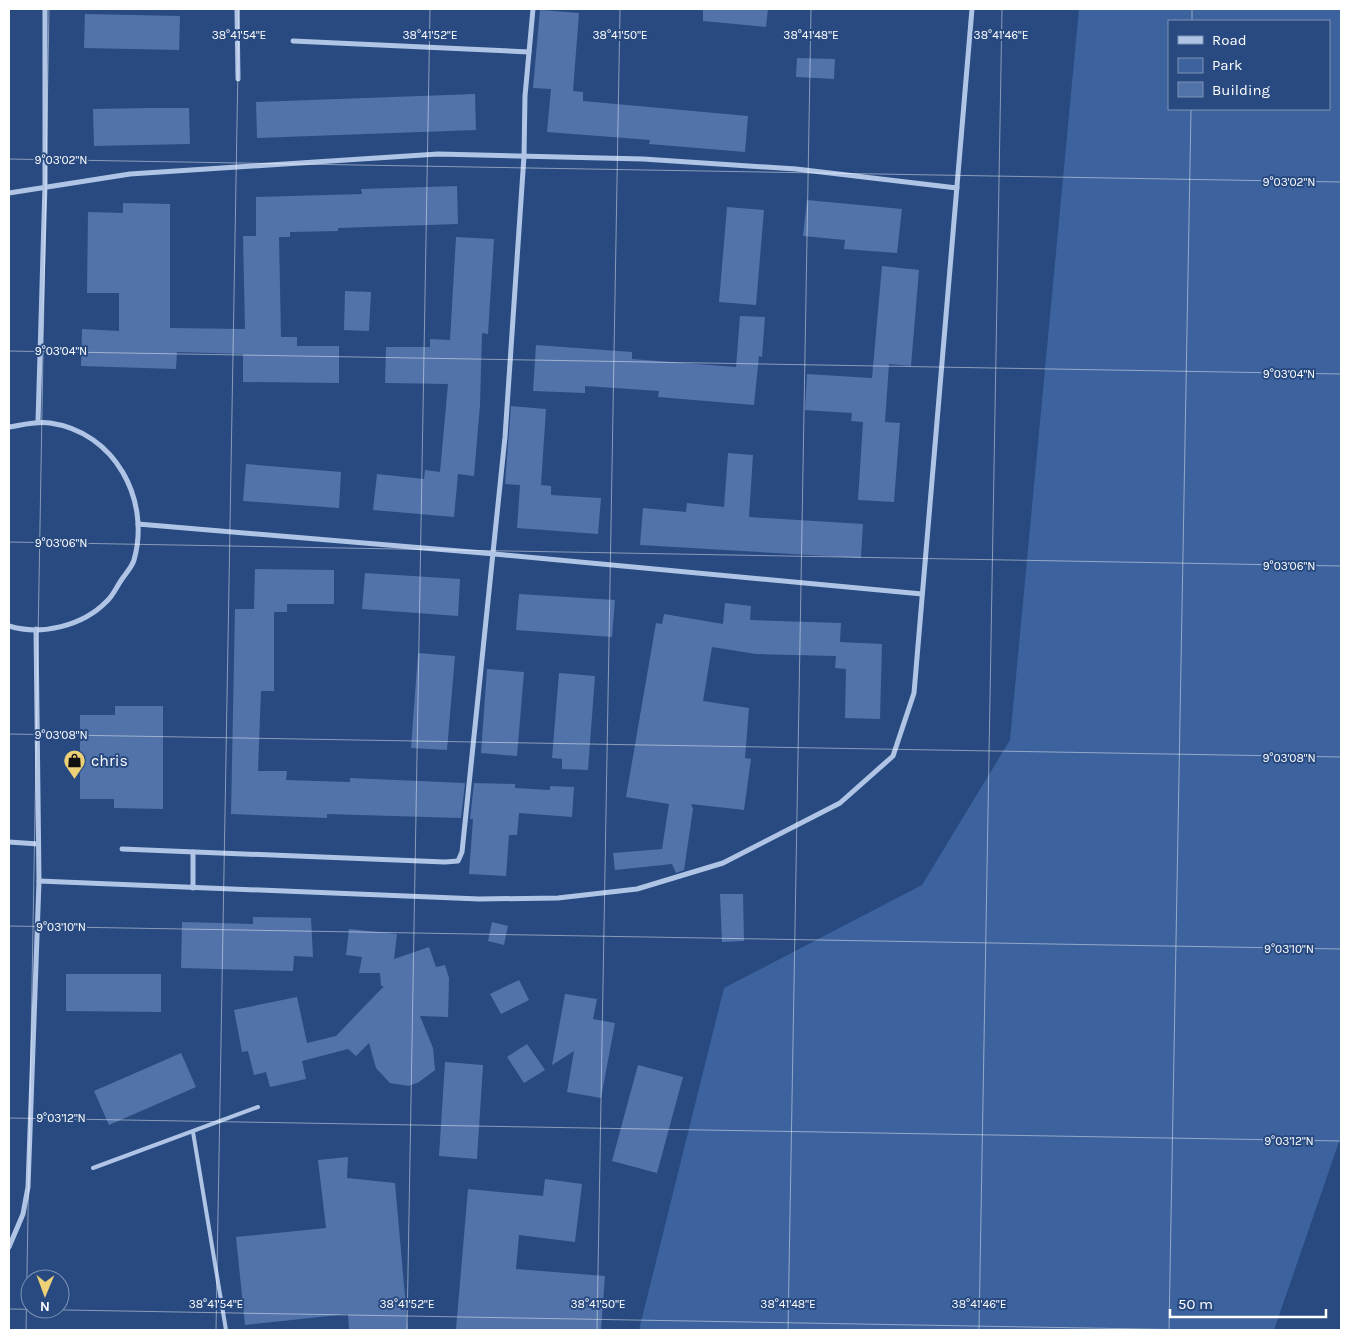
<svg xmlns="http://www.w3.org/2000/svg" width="1350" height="1339" font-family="Karla,sans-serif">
	<rect width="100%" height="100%" fill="#284a80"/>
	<!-- green -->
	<path fill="#3d639e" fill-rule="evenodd" d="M1079,9H1341V1136L1274,1330H639L724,988L922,885L1010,740ZM1169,21H1329V109H1169Z"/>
	<!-- building -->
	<g fill="#5173a9">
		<polygon points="703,9 768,9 766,27 703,21"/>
		<polygon points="540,10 579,13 573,91 583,92 583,101 748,116 745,152 649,144 650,140 547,132 551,89 533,88"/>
		<polygon points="85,14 180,16 179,50 84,48"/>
		<polygon points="797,58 835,59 834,79 796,77"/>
		<polygon points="475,94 476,130 257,138 256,102"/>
		<polygon points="147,108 189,108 190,144 94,146 93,109"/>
		<polygon points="457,186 458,224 338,228 338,231 290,232 290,237 279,237 281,337 297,337 297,346 339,346 339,383 243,382 243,354 177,352 176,369 81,366 82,329 119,331 119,293 87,293 88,212 123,213 123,203 170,204 170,328 245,329 243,236 256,236 256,197 362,194 361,189"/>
		<polygon points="807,200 902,209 897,253 844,249 845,240 803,236"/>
		<polygon points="727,207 764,210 756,305 719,302"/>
		<polygon points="456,237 494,239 488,334 482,333 480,405 474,476 458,474 454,517 373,510 377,474 424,479 425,470 440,472 448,384 385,383 386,347 430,347 430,339 450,340"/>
		<polygon points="882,266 919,270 911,366 889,364 885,422 900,423 894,502 858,500 863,422 851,421 852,413 805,410 807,374 872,378"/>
		<polygon points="345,291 371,292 369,331 344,330"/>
		<polygon points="740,316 765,317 762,357 759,356 754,405 658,397 659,391 585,386 585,393 533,391 536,345 632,352 632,359 736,367"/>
		<polygon points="511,406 546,409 541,485 551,486 551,495 601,498 598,534 517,528 520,485 505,484"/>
		<polygon points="728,453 753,455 749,517 863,524 861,558 640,545 643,508 686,512 687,503 724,507"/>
		<polygon points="246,464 341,472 339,508 243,501"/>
		<polygon points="255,569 334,570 334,604 287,604 287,612 274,612 274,691 261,691 258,771 287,771 286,780 350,782 350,778 465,783 461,818 327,814 327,818 231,814 235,609 254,609"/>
		<polygon points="365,573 460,579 458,616 362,609"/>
		<polygon points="519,594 615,600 612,637 516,630"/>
		<polygon points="725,603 751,606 750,620 841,623 840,642 882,644 880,719 845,718 846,669 835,668 836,656 756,654 712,647 703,701 749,708 745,758 751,759 744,810 691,804 693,809 684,870 676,873 672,864 615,870 613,853 662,849 669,804 626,797 656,623 662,624 664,614 723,624"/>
		<polygon points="418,653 455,656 447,750 411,748"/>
		<polygon points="487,669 524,672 517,756 481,753"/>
		<polygon points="559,673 595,676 588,770 562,769 562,759 552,758"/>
		<polygon points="115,706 163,706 163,809 114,808 114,799 80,799 80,715 115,715"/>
		<polygon points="474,783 515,784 515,788 550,790 550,786 574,787 572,817 519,813 517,835 509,835 506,876 469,874 473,819 470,819"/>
		<polygon points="720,894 743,894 744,941 722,942"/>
		<polygon points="253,917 311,918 313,957 294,956 293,971 181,968 182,922 253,924"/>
		<polygon points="492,922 508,926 504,945 488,941"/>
		<polygon points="349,929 397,934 394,959 429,947 436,967 445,965 449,978 448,1017 420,1016 433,1048 435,1070 419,1082 409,1086 390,1083 376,1068 369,1043 356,1056 348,1049 302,1061 306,1079 270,1087 266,1072 254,1075 248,1051 242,1052 234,1010 297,997 307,1043 336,1036 384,986 381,986 380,973 359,973 362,957 346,955"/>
		<polygon points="66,974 161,974 161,1012 66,1011"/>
		<polygon points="519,980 529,1000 501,1014 490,994"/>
		<polygon points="565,994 597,999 593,1019 615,1023 601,1098 567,1092 574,1051 552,1065"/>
		<polygon points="527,1044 545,1070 524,1083 507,1057"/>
		<polygon points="181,1053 196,1087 109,1125 94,1091"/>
		<polygon points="445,1062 483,1065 477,1159 439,1156"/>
		<polygon points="638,1065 683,1077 657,1173 612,1161"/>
		<polygon points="348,1157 347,1178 395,1183 408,1330 349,1330 348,1314 245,1325 236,1237 326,1228 318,1160"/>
		<polygon points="545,1179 582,1184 575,1242 519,1235 516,1269 605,1276 601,1330 456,1329 468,1189 543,1196"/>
	</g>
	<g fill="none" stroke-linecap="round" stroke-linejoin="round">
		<!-- lane -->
		<g stroke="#b0c5e6" stroke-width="4">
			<polyline points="193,1132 226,1330"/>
			<polyline points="93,1168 258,1107"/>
		</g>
		<!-- street -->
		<g stroke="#b0c5e6" stroke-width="5">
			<polyline points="237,9 238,79"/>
			<polyline points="293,41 529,52"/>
			<polyline points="9,193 130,174 438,154 643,159 796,169 957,188"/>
			<polyline points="38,422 45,185 45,9"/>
			<path d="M9,427C22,425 37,421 50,423C115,432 151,500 134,560C132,567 126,573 122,579C117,586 113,596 107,601C83,626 41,636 9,626"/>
			<polyline points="138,524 495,554 922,594"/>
			<polyline points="9,842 38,844"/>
			<polyline points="122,849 445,862 458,861 462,852 505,437 524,156 525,96 533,9"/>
			<polyline points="193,852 193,888"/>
			<polyline points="39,881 479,899 558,898 637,889 723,863 840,803 893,756 914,693 972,9"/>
			<polyline points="9,1247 23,1214 28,1187 39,881 36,629"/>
		</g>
	</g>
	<!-- ticks -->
	<path fill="none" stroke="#fff" stroke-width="1" stroke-opacity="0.45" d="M1192,21V9M9,159L1341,182M9,351L1341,374M9,542L1341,566M9,734L1341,757M9,926L1341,949M9,1118L1341,1141M9,1309L1199,1330M26,1330L49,9M216,1330L239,9M407,1330L430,9M597,1330L620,9M788,1330L811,9M979,1330L1002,9M1169,1330L1191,109"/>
	<!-- icons -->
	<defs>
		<symbol id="shop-pin" viewBox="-11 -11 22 30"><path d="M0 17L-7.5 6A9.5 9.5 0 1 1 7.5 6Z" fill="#edd176" stroke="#284a80"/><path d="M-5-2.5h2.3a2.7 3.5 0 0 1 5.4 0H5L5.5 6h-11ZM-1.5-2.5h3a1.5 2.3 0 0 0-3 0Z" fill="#111"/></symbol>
	</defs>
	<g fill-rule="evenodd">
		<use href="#shop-pin" x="62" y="748" width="25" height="34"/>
	</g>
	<g text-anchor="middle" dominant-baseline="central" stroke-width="4" stroke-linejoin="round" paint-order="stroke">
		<!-- poi labels -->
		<g font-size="16" fill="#fff" stroke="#284a80" text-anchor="start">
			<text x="91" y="760">chris</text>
		</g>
	</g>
	<g font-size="12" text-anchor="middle" fill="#fff" stroke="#284a80" stroke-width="4" stroke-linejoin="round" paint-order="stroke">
		<text x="239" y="39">38°41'54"E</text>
		<text x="430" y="39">38°41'52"E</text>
		<text x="620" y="39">38°41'50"E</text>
		<text x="811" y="39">38°41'48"E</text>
		<text x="1001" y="39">38°41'46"E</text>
		<text x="61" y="164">9°03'02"N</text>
		<text x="1289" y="186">9°03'02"N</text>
		<text x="61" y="355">9°03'04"N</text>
		<text x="1289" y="378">9°03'04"N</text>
		<text x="61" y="547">9°03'06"N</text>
		<text x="1289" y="570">9°03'06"N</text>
		<text x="61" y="739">9°03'08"N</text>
		<text x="1289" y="762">9°03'08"N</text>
		<text x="61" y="931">9°03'10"N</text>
		<text x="1289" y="953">9°03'10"N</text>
		<text x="61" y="1122">9°03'12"N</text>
		<text x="1289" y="1145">9°03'12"N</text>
		<text x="216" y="1308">38°41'54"E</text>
		<text x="407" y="1308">38°41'52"E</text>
		<text x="598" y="1308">38°41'50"E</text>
		<text x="788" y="1308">38°41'48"E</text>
		<text x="979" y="1308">38°41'46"E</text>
	</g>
	<!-- border -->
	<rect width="1350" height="1339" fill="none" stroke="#ffffff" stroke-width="20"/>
	<!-- legend -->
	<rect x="1168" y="20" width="162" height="90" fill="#284a80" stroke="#7e92b3"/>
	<rect x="1178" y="36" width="25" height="8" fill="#b0c5e6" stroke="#7e92b3"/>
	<text x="1212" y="45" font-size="15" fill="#ffffff">Road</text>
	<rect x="1178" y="58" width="25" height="15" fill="#3d639e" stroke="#7e92b3"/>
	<text x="1212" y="70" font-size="15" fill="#ffffff">Park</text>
	<rect x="1178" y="82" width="25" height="15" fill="#5173a9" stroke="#7e92b3"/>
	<text x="1212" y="95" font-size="15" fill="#ffffff">Building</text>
	<!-- north arrow -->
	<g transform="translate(45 1294) rotate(181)"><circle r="24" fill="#284a80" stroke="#7e92b3"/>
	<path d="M0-4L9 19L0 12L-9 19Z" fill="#edd176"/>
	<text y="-8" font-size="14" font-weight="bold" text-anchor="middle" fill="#ffffff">N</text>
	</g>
	<!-- scale -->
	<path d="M1170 1309v8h156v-8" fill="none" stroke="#ffffff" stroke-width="2.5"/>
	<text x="1178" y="1309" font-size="15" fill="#ffffff" stroke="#284a80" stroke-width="4" paint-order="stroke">50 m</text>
</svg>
